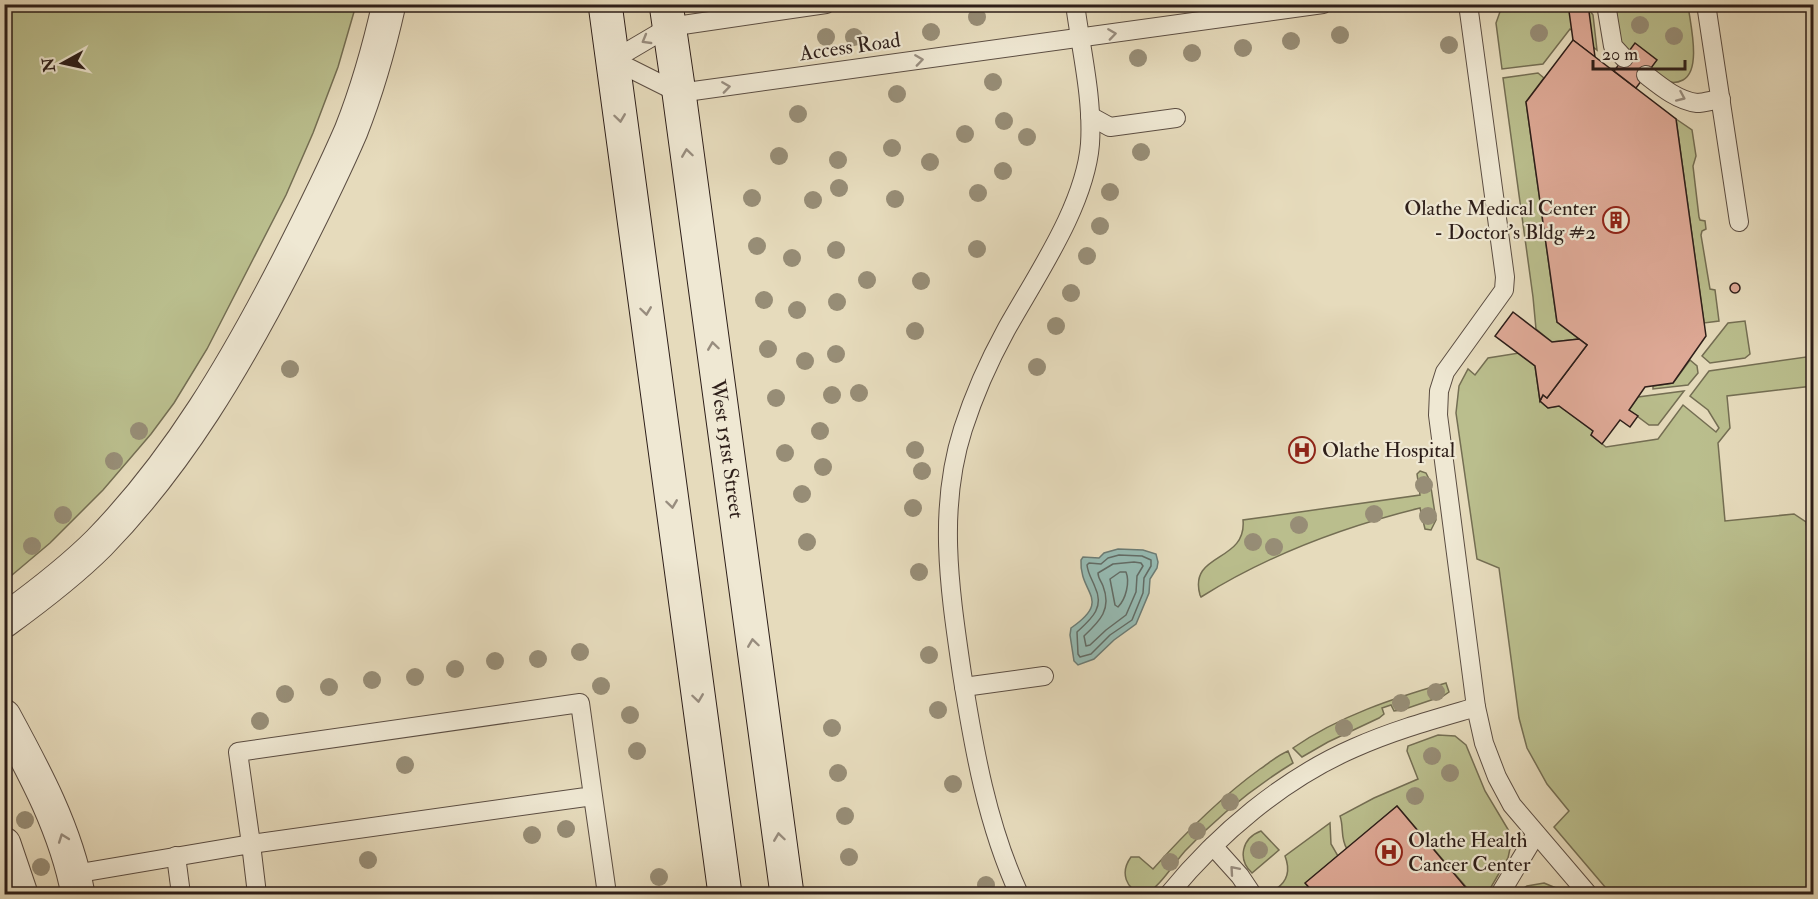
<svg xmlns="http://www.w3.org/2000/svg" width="1818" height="899" font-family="'IM FELL Double Pica',serif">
	<rect width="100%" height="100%" fill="#e6dbbc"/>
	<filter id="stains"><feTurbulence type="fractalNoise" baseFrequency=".00333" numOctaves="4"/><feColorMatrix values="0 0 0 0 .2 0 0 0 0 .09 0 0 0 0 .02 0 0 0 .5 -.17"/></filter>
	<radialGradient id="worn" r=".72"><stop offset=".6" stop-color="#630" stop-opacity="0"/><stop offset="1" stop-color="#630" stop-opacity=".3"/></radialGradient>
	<!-- green -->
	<g fill="#babe8d" stroke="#746e53" stroke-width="1.5">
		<polygon points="5,4 356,5 338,67 313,133 286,195 207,349 174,403 151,434 103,490 50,543 5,581"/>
		<polygon points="1498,5 1586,5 1593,15 1597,50 1570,29 1543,64 1502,69 1496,23 1501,9"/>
		<path d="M1613,5H1688C1690,23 1702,70 1683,80C1677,83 1670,83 1665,80C1649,71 1634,56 1620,45Z"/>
		<polygon points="1538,73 1544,78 1526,102 1557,322 1579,339 1552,342 1536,329 1533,297 1503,78"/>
		<polygon points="1676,119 1692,130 1696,156 1693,166 1699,217 1700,220 1705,221 1706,229 1702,231 1701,235 1710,289 1715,290 1719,321 1704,323"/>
		<polygon points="1745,321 1750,354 1745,358 1710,363 1702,356 1728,323"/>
		<polygon points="1519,353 1535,366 1540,401 1548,408 1559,406 1593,431 1591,435 1606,447 1658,439 1683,405 1716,432 1719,428 1708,410 1690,396 1709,371 1813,356 1813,386 1727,396 1730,428 1718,443 1725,521 1794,514 1806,522 1814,573 1813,894 1611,894 1554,827 1569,811 1547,784 1527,748 1519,718 1499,568 1477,559 1456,413 1459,386 1468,369 1475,375 1488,358"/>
		<polygon points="1690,360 1697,366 1698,373 1688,385 1653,389 1653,386 1673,383"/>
		<polygon points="1684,391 1658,425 1649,425 1629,410 1638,397"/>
		<path d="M1420,471L1426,473L1430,481L1436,520L1431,530L1425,529L1420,508C1343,527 1268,555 1201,597L1200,595C1188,552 1247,563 1243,520L1420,495L1417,474Z"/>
		<path d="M1446,683L1449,692L1443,696L1402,710L1394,711L1391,705L1382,708L1384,714L1379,718L1328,742L1302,757L1293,748C1339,716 1394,698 1446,683Z"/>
		<path d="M1438,735L1455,736L1466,745L1485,791L1509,831L1511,844L1508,858L1487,894H1461L1467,888L1397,806L1347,849C1340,838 1344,827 1340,816L1374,798L1418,779L1407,751L1408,746Z"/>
		<path d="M1288,751L1293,763C1254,787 1217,817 1185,851C1175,862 1157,891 1144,894C1125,890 1120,872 1131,857H1139L1153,869C1186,832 1220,798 1260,769C1269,763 1278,755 1288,751Z"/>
		<path d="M1330,823L1331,844L1338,856L1306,883L1315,894H1278L1276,889C1288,881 1290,869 1285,856Z"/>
		<path d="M1261,831L1279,850L1252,873C1237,859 1242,838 1261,831Z"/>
		<polygon points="1544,883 1556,888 1564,894 1514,894 1527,886"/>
	</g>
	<!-- water -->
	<path fill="#96bbb3" stroke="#6c7c75" stroke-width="1.5" d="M1118,549L1143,550L1156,554L1158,562L1157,568L1150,579L1149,593L1136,624L1114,640L1094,659L1078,665L1074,661L1070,635L1071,628C1113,599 1079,594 1081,560L1083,557L1099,558L1104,553Z"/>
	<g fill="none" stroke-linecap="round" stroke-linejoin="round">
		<!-- shore -->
		<g stroke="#626c66" stroke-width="1.5">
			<path d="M1119,555L1142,556L1151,560V566L1144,578L1143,593L1132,620L1110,635L1091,654L1080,657L1078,654L1077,632C1091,619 1105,608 1095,587C1092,579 1088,574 1087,565L1089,563L1101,564L1108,558Z"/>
			<path d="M1134,562L1141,563L1143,566L1137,576L1136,592L1126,615L1106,630L1090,645L1086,646L1084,636C1100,621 1112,609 1103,586C1101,581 1098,578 1098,573L1113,564Z"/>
			<path d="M1120,572H1126C1130,582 1126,599 1118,607L1115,605L1110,579Z"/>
		</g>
	</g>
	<!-- building -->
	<g fill="#dea996" stroke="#2d1e19" stroke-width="1.5">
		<polygon points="1568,4 1588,4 1595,57 1573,40"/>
		<polygon points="1573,40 1676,119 1706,336 1673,383 1645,387 1629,410 1638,416 1630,427 1620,420 1602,444 1591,435 1593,431 1559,406 1548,408 1540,401 1543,395 1547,398 1587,345 1557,322 1526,102"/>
		<polygon points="1635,43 1657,60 1636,88 1614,71"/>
		<circle cx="1735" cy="288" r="5"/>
		<polygon points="1513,312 1552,342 1579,339 1587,345 1547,398 1543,395 1540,401 1535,366 1495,336"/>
		<polygon points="1397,806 1467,889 1460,894 1315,894 1305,883"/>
	</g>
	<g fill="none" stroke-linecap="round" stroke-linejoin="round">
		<defs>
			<g id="lane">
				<polyline points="1468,4 1505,277 1504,290 1445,372 1439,391 1438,415 1476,707 1484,743 1497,777 1512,805 1588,894"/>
				<polyline points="1606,4 1613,46 1624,58"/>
				<polyline points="1706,4 1739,222"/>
				<polyline points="613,60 679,93 1323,4"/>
				<polyline points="613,60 669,27 826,4"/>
				<path d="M1646,75C1660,86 1678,101 1697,103C1704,103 1713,100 1721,99"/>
				<polyline points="1090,116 1110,127 1176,118"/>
				<polyline points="964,687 1044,676"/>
				<polyline points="593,796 580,703 238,752 251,844 593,796 607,894"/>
				<polyline points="1213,846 1240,876 1252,894"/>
				<polyline points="176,856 181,894"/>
				<polyline points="74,874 251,844 257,894"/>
				<path d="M1019,894C987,824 974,750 962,674C950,591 937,510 963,429C974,395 989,361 1006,330C1036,276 1085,206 1090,144C1093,98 1081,50 1075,4"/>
				<path d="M1169,894C1218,834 1283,779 1354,748C1394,730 1435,719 1476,707"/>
				<polyline points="1500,894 1536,834"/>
			</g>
			<g id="street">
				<path d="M4,621C37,597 70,572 99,543C179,461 236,363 288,262C310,219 332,175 351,131C366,93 380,44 389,4"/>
				<path d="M4,716C35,773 66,830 78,894"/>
				<polyline points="4,844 21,894"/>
			</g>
			<g id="secondary">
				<polyline points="605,4 725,894"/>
				<polyline points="666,4 679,93 787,894"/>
			</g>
		</defs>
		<!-- lane casing -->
		<use href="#lane" stroke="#5b4d42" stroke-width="20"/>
		<!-- street casing -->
		<use href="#street" stroke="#5b4d42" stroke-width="35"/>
		<!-- secondary casing -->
		<use href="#secondary" stroke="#2d1e19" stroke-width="35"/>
		<!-- lane -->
		<use href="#lane" stroke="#efe8d3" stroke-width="18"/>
		<!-- street -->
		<use href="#street" stroke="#efe8d3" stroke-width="33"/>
		<!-- secondary -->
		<use href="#secondary" stroke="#efe8d3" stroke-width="33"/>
	</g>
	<!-- trees -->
	<g fill="#978d76">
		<circle cx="977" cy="17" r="9"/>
		<circle cx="1640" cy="25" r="9"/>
		<circle cx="931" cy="32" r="9"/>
		<circle cx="1539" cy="33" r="9"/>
		<circle cx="1340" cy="35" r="9"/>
		<circle cx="1674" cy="36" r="9"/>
		<circle cx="826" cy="37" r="9"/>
		<circle cx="854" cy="37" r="9"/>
		<circle cx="1291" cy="41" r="9"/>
		<circle cx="1449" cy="45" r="9"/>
		<circle cx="1243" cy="48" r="9"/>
		<circle cx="1192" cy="53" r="9"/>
		<circle cx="1138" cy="58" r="9"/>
		<circle cx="993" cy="82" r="9"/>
		<circle cx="897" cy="94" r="9"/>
		<circle cx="798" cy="114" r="9"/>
		<circle cx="1004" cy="121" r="9"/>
		<circle cx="965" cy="134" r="9"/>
		<circle cx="1027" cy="137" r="9"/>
		<circle cx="892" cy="148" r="9"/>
		<circle cx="1141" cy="152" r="9"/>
		<circle cx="779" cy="156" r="9"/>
		<circle cx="838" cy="160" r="9"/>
		<circle cx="930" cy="162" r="9"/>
		<circle cx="1003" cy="171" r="9"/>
		<circle cx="839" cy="188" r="9"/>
		<circle cx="1110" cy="192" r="9"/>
		<circle cx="978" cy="193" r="9"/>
		<circle cx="752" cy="198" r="9"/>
		<circle cx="895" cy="199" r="9"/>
		<circle cx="813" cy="200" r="9"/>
		<circle cx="1100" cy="226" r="9"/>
		<circle cx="757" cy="246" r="9"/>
		<circle cx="977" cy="249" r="9"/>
		<circle cx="836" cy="250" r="9"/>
		<circle cx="1087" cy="256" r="9"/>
		<circle cx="792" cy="258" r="9"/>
		<circle cx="867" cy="280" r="9"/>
		<circle cx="921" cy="281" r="9"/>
		<circle cx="1071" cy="293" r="9"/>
		<circle cx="764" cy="300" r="9"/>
		<circle cx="837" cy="302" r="9"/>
		<circle cx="797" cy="310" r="9"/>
		<circle cx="1056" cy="326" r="9"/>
		<circle cx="915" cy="331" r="9"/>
		<circle cx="768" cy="349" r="9"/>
		<circle cx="836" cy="354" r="9"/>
		<circle cx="805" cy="361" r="9"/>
		<circle cx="1037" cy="367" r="9"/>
		<circle cx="290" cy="369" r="9"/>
		<circle cx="859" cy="393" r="9"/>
		<circle cx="832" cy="395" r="9"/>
		<circle cx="776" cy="398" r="9"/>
		<circle cx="139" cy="431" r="9"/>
		<circle cx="820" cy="431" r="9"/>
		<circle cx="915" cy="450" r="9"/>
		<circle cx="785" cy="453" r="9"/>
		<circle cx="114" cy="461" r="9"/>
		<circle cx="823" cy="467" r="9"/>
		<circle cx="922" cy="471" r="9"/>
		<circle cx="1424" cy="485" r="9"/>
		<circle cx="802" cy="494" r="9"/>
		<circle cx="913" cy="508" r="9"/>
		<circle cx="1374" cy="514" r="9"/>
		<circle cx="63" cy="515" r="9"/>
		<circle cx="1428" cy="516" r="9"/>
		<circle cx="1299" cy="525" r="9"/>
		<circle cx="807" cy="542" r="9"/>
		<circle cx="1253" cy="542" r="9"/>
		<circle cx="32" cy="546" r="9"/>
		<circle cx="1274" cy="547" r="9"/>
		<circle cx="919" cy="572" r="9"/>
		<circle cx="580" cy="652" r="9"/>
		<circle cx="929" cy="655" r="9"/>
		<circle cx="538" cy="659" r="9"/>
		<circle cx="495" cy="661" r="9"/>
		<circle cx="455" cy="669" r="9"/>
		<circle cx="415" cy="677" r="9"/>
		<circle cx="372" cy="680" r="9"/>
		<circle cx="601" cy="686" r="9"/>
		<circle cx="329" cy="687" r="9"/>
		<circle cx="1436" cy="692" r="9"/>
		<circle cx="285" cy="694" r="9"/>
		<circle cx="1401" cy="703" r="9"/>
		<circle cx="938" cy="710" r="9"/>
		<circle cx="630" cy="715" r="9"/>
		<circle cx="260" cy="721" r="9"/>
		<circle cx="832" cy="728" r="9"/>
		<circle cx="1344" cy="728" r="9"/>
		<circle cx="637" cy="751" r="9"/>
		<circle cx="1432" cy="756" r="9"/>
		<circle cx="405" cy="765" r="9"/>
		<circle cx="838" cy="773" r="9"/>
		<circle cx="1450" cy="773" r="9"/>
		<circle cx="953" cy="784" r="9"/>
		<circle cx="1415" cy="796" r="9"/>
		<circle cx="1230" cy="802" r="9"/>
		<circle cx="845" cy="816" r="9"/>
		<circle cx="25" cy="820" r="9"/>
		<circle cx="566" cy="829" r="9"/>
		<circle cx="1197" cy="831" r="9"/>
		<circle cx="532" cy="835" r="9"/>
		<circle cx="1259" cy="850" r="9"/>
		<circle cx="849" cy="857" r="9"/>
		<circle cx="368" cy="860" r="9"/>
		<circle cx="1170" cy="862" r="9"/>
		<circle cx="41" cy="867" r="9"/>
		<circle cx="659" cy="877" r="9"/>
		<circle cx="986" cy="885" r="9"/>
	</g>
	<!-- one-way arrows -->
	<defs><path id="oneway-chevron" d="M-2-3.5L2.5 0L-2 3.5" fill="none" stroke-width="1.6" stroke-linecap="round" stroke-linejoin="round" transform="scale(1.5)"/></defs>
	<g stroke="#988d7f">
		<use href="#oneway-chevron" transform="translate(1112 34) rotate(-8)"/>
		<use href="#oneway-chevron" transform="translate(646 40) rotate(150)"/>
		<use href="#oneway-chevron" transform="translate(919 60) rotate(-8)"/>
		<use href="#oneway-chevron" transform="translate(726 87) rotate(-8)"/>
		<use href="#oneway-chevron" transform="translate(1681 97) rotate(24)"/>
		<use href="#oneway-chevron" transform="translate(620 118) rotate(82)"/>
		<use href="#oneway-chevron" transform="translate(687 153) rotate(-98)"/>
		<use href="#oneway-chevron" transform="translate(646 311) rotate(82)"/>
		<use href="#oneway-chevron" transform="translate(713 346) rotate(-98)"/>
		<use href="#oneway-chevron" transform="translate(672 504) rotate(82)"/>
		<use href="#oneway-chevron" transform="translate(753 643) rotate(-98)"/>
		<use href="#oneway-chevron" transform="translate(698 698) rotate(82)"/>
		<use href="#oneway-chevron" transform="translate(779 837) rotate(-98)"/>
		<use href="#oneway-chevron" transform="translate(63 838) rotate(-110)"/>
		<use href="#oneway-chevron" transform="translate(1234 870) rotate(-131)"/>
	</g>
	<!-- icons -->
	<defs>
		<symbol id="building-ring" viewBox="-11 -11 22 22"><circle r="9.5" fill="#efe8d3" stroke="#8f2418" stroke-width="1.5"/><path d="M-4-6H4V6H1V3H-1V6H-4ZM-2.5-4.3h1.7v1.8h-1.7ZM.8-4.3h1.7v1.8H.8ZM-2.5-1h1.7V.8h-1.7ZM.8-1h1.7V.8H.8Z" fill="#8f2418"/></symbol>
		<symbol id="hospital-ring" viewBox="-11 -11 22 22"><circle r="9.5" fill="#efe8d3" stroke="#8f2418" stroke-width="1.5"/><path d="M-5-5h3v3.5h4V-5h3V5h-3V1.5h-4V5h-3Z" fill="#8f2418"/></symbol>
	</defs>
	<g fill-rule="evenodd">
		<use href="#building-ring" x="1601" y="205" width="30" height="30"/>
		<use href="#hospital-ring" x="1287" y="435" width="30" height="30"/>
		<use href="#hospital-ring" x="1374" y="837" width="30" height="30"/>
	</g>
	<g text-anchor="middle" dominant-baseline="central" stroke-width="4.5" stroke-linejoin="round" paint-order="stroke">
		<!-- street labels -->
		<g font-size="21" fill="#2d1e19" stroke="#efe8d3">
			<text transform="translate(850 47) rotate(-8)">Access Road</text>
			<text transform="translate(727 449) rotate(82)">West 151st Street</text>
		</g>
		<!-- poi labels -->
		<g font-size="21" fill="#2d1e19" stroke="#efe8d3" text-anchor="start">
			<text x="1596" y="208" text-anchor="end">Olathe Medical Center<tspan x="1596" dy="24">- Doctor's Bldg #2</tspan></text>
			<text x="1322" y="450">Olathe Hospital</text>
			<text x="1408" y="840">Olathe Health<tspan x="1408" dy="24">Cancer Center</tspan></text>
		</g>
	</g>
	<!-- margin -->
	<rect width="1818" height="899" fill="none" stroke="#e6dbbc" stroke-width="24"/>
	<rect x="6" y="6" width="1806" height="887" fill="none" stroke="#2d1e19" stroke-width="3"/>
	<rect x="12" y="12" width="1794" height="875" fill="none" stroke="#2d1e19" stroke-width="1.5"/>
	<!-- north arrow -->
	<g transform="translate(63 63) rotate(262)" stroke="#efe8d3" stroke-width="4.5" paint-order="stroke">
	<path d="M0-4.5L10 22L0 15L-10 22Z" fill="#2d1e19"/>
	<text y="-9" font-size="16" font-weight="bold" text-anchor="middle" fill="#2d1e19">N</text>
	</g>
	<!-- scale -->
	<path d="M1593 60v9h92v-9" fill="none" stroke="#2d1e19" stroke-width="3"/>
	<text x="1602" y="60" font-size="18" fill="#2d1e19" stroke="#efe8d3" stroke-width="4.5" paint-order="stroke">20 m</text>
	<rect width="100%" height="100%" filter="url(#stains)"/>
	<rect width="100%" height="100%" fill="url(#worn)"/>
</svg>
